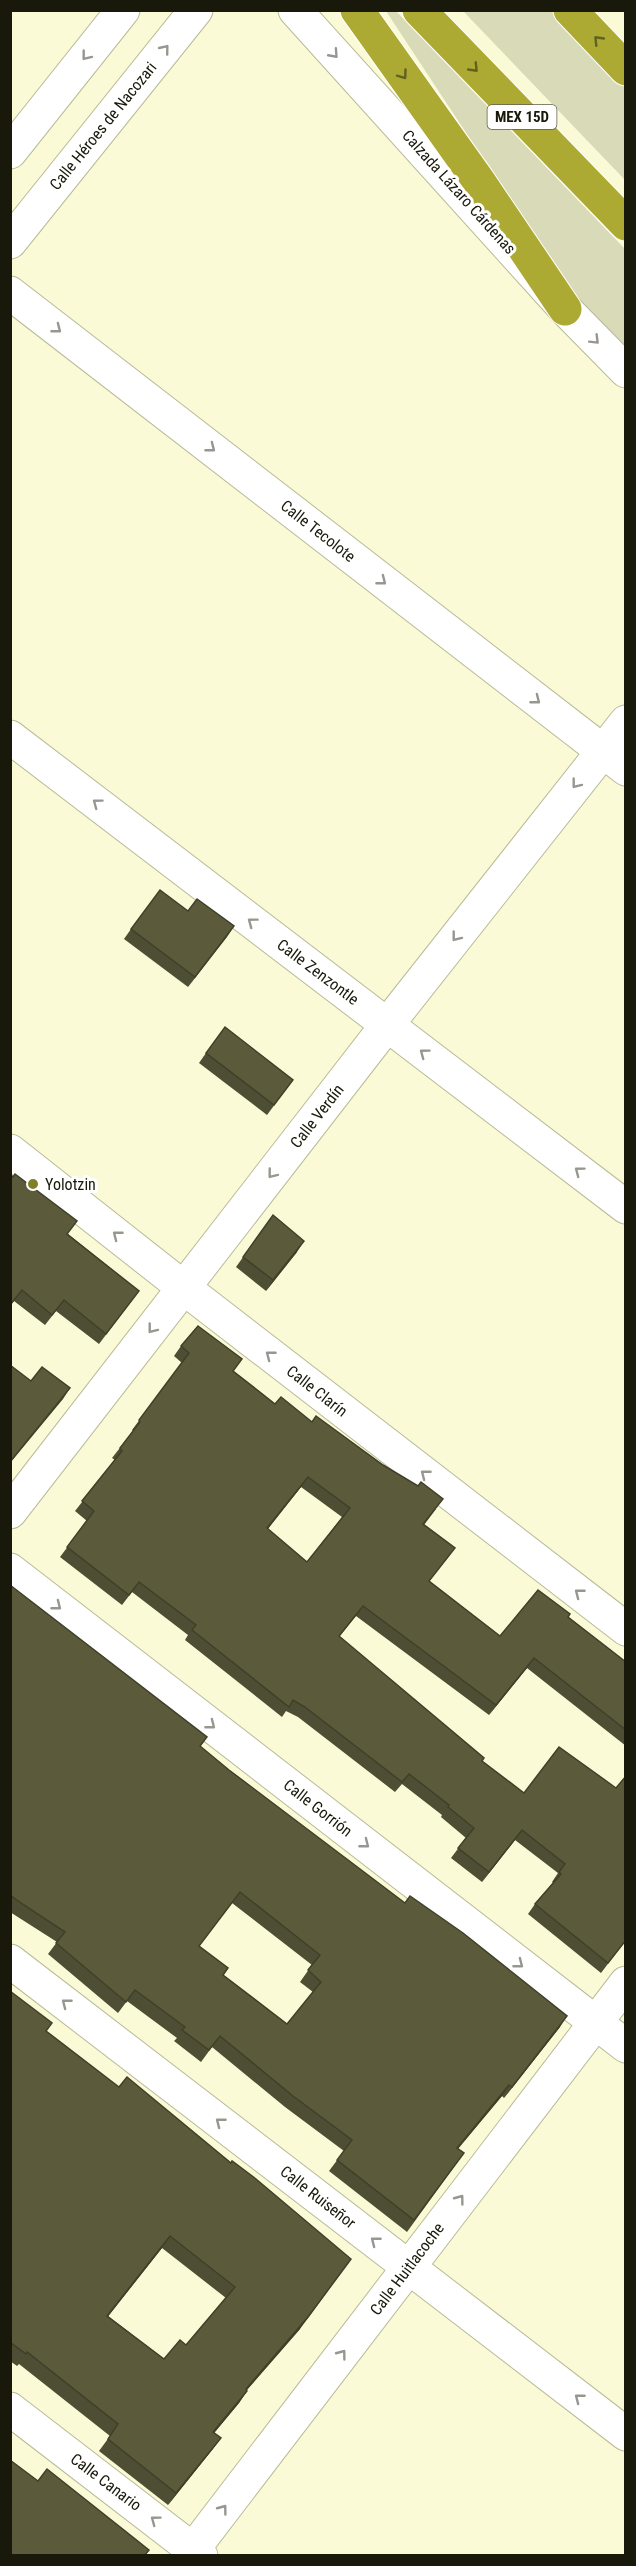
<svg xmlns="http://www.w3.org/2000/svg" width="636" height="2566" font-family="'Roboto Condensed',sans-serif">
	<rect width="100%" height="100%" fill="#fafbd6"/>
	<!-- green -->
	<g fill="#d9dab7">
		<polygon points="386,11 396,11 625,249 625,348 572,294"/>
		<polygon points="463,11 552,11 625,87 625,180"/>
	</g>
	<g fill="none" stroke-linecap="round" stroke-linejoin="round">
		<defs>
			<g id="street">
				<polyline points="10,152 123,10"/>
				<polyline points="10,242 196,10"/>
				<polyline points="10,293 626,769"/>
				<polyline points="10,737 626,1207"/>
				<polyline points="10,1151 184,1288 626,1629"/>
				<polyline points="10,1512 387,1025 626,722"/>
				<polyline points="10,1570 626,2046"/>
				<polyline points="10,1961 626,2434"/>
				<polyline points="10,2409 201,2556"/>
				<polyline points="188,2556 626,1983"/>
			</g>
			<polyline id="secondary" points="295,10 565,309 626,371"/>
			<g id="highway">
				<polyline points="357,10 478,180 565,309"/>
				<polyline points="419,10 626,224"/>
				<polyline points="570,10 626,69"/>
			</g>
		</defs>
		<!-- street casing -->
		<use href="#street" stroke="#baba98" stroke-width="35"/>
		<!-- secondary casing -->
		<use href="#secondary" stroke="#baba98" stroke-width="35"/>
		<!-- highway casing -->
		<use href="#highway" stroke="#fff" stroke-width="35"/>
		<!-- street -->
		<use href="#street" stroke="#fff" stroke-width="33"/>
		<!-- secondary -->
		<use href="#secondary" stroke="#fff" stroke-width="33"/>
		<!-- highway -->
		<use href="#highway" stroke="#adaa34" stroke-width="33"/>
	</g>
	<!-- wall -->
	<g fill="#4e4e34" fill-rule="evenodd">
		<polygon points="188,911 234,926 188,987 124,939 131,929"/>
		<polygon points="206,1053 293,1080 267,1115 199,1063"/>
		<polygon points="10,1174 68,1234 139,1291 99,1344 56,1311 45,1325 14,1301 10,1306"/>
		<polygon points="273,1215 297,1252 266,1291 236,1267"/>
		<path d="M181,1346L233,1371L275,1404L312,1422L436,1509L424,1525L447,1558L429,1581L500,1636L568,1617L626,1662V1746L527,1668L489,1715L356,1616L339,1637L482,1761L524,1793L626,1940L601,1973L528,1914L535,1904L553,1883L552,1882L558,1873L515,1840L482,1882L451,1858L466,1838L441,1817L442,1815L402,1784L395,1792L298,1717L286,1711L282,1717L185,1640L188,1635L132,1592L122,1605L60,1557L87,1521L75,1511L115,1460L112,1458L133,1431L132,1430L182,1363L174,1356ZM301,1487L342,1517L307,1562L268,1529Z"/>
		<path d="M10,1585L207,1737L200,1747L229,1770L560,2027L504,2098L502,2096L458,2149L464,2153L407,2232L329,2171L344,2151L285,2107L212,2047L201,2062L174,2041L177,2038L127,2001L118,2013L48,1954L57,1942L10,1912ZM232,1903L312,1965L300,1982L313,1992L287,2024L223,1975L228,1968L199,1946Z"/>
		<path d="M10,1991L300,2329L247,2390V2391L239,2403L214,2433L221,2438L212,2450L168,2505L99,2451L110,2436L19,2364L17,2366L10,2361ZM162,2248L226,2298L186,2345L164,2359L108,2316Z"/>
	</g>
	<!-- shaded-wall -->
	<g fill="#40402a">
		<polygon points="234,926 227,937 188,987 195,977"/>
		<polygon points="304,1241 297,1252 266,1291 273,1280"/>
		<polygon points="70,1388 63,1399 10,1463 10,1462"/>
		<polygon points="308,1477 301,1487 260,1538 267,1528"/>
		<polygon points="534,1658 527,1668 489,1715 496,1705"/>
		<polygon points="522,1830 515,1840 482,1882 489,1872"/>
		<polygon points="567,2016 560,2027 504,2098 512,2087"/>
		<polygon points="509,2085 502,2096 449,2159 457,2148"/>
		<polygon points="170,2236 162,2248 99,2328 107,2316"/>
		<polygon points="351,2259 300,2329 237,2401 246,2389"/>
		<polygon points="247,2391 239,2403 205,2444 213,2432"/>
		<polygon points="221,2438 212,2450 168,2505 176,2493"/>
	</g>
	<!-- building -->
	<g fill="#5b5b3c" stroke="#40402a" stroke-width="1.5" fill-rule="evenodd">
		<polygon points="160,890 188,911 197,899 234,926 195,977 131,929"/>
		<polygon points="225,1027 293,1080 274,1105 206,1053"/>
		<polygon points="10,1174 13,1177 15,1174 77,1221 67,1234 139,1291 106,1334 64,1300 52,1315 22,1290 10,1305"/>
		<polygon points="273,1215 304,1241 273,1280 243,1257"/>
		<path d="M198,1326L242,1359L233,1371L275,1404L281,1397L312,1422L316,1416L383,1465L418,1486L421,1482L443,1499L423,1524L455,1548L429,1581L500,1636L538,1590L570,1614L568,1617L626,1662V1730L534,1658L496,1705L363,1606L339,1636L484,1758L482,1761L524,1793L559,1747L616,1788L626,1776V1940L608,1963L535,1904L561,1874L559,1872L565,1864L522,1830L489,1872L458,1848L474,1828L448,1807L449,1805L409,1774L402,1782L305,1707L293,1700L289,1707L192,1630L196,1625L139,1582L129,1595L67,1547L94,1511L82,1501L122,1451L120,1448L140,1422L139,1420L189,1353L181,1346ZM308,1477L350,1508L307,1562L267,1528Z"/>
		<polygon points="10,1365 31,1381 42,1367 70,1388 10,1462"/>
		<path d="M10,1585L207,1737L200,1746L229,1770L405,1903L410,1896L463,1933L567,2016L512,2087L509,2085L457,2148L464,2153L414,2220L337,2160L352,2140L293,2096L220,2036L209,2050L182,2030L185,2027L135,1990L126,2002L56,1943L65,1932L24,1905L10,1895ZM240,1892L320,1955L308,1970L321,1982L287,2024L223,1975L228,1968L199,1946Z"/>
		<path d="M10,1991L52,2023L46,2031L119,2087L127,2077L231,2163L232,2161L256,2179L351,2259L308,2317L246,2389L247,2391L213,2432L221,2438L176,2493L108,2439L118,2424L27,2352L26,2354L10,2342ZM170,2236L235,2287L186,2345L180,2340L164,2359L107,2316Z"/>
		<polygon points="10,2460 38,2481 47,2469 149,2550 144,2556 10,2556"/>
	</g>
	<!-- one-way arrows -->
	<defs><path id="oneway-chevron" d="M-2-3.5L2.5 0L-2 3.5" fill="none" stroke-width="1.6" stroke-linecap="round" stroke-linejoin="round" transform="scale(1.5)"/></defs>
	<g stroke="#626120">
		<use href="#oneway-chevron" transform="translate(598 40) rotate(-134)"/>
		<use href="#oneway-chevron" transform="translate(474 68) rotate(46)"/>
		<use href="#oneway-chevron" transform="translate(403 75) rotate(54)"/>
	</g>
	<g stroke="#979791">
		<use href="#oneway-chevron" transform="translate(165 49) rotate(-51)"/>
		<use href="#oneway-chevron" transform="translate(334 54) rotate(48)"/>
		<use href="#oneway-chevron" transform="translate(86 56) rotate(128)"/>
		<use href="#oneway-chevron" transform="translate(57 329) rotate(38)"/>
		<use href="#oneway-chevron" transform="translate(595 340) rotate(45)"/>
		<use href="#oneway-chevron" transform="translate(211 448) rotate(38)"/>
		<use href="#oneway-chevron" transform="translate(382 581) rotate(38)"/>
		<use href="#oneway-chevron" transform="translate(536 700) rotate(38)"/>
		<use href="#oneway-chevron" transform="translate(576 784) rotate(128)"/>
		<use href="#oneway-chevron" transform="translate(97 803) rotate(-143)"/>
		<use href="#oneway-chevron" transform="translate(252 922) rotate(-143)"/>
		<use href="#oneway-chevron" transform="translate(456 937) rotate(128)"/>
		<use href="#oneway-chevron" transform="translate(424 1053) rotate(-143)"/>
		<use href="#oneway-chevron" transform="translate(579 1171) rotate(-143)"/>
		<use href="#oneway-chevron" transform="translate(272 1174) rotate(128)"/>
		<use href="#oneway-chevron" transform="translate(117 1235) rotate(-142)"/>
		<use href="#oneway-chevron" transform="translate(152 1329) rotate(128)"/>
		<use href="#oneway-chevron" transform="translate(270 1355) rotate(-142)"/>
		<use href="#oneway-chevron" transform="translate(425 1474) rotate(-142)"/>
		<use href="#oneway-chevron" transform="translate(579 1593) rotate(-142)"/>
		<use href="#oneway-chevron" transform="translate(57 1606) rotate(38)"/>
		<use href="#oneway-chevron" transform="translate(211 1725) rotate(38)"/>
		<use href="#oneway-chevron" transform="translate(365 1844) rotate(38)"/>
		<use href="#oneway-chevron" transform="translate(519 1964) rotate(38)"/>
		<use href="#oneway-chevron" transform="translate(66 2003) rotate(-142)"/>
		<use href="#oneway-chevron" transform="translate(220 2122) rotate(-142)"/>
		<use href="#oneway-chevron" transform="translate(460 2199) rotate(-53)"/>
		<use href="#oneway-chevron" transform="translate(375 2241) rotate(-142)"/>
		<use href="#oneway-chevron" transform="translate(342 2354) rotate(-53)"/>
		<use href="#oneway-chevron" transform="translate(579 2398) rotate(-142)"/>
		<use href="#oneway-chevron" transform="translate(223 2509) rotate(-53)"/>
		<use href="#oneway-chevron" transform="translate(155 2520) rotate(-143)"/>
	</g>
	<!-- markers -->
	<circle fill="#807f27" stroke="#fff" stroke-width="2" cx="33" cy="1184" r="6"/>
	<g text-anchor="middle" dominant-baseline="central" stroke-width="6" stroke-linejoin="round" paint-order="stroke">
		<!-- shield labels -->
		<rect fill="#fff" stroke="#5d5d54" stroke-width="1.5" x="487.5" y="105" width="69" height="24" rx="4.5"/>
		<g font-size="15" font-weight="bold" fill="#18180b">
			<text x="522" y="117">MEX 15D</text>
		</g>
		<!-- street labels -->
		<g font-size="16" fill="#18180b" stroke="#fff">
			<text transform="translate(103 126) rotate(-51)">Calle Héroes de Nacozari</text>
			<text transform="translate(459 192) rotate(48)">Calzada Lázaro Cárdenas</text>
			<text transform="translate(318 531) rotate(38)">Calle Tecolote</text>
			<text transform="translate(318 972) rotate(37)">Calle Zenzontle</text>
			<text transform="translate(317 1116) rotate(-52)">Calle Verdín</text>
			<text transform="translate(317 1391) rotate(38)">Calle Clarín</text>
			<text transform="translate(318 1808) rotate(38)">Calle Gorrión</text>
			<text transform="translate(318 2197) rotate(38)">Calle Ruiseñor</text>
			<text transform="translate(407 2269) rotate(-53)">Calle Huitlacoche</text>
			<text transform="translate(106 2482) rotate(37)">Calle Canario</text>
		</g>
		<!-- poi labels -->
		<g font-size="16" fill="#18180b" stroke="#fff" text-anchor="start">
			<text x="45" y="1184">Yolotzin</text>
		</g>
	</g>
	<!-- border -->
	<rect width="636" height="2566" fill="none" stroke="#18180b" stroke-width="24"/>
</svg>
